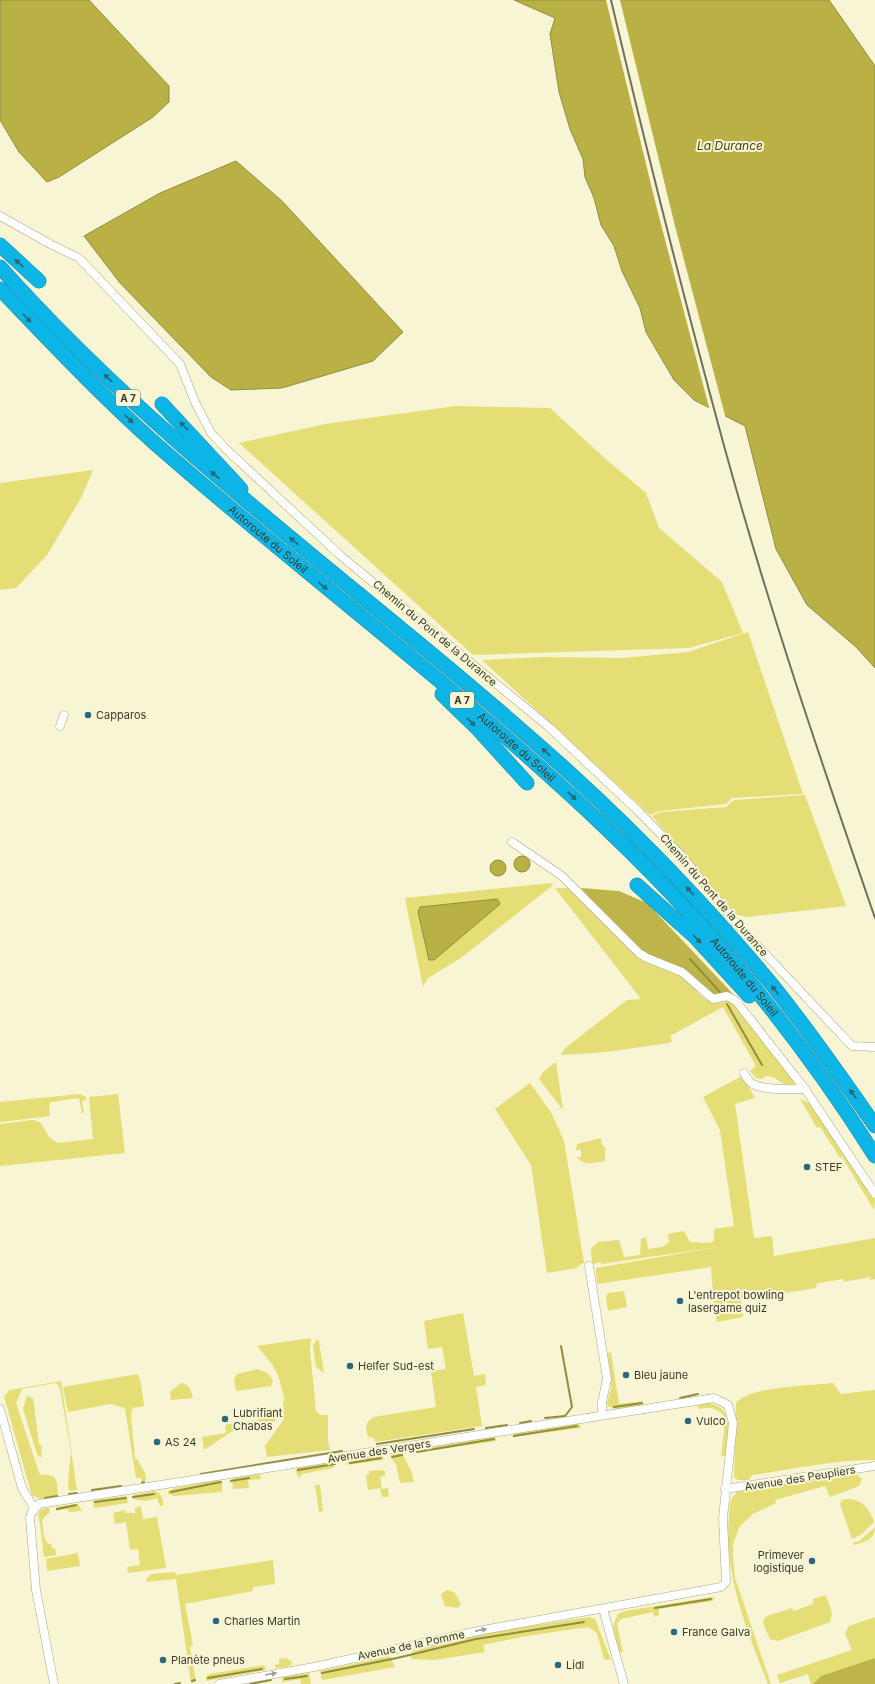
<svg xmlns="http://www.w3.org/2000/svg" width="875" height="1684" font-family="Inter,sans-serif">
	<rect width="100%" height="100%" fill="#f7f5d4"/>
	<!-- green -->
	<g fill="#e5dd76" fill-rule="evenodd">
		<polygon points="456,406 550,408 609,462 646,493 659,528 722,582 743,633 688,648 473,655 239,443 325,424"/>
		<polygon points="93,470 81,498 47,555 16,588 0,590 0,483"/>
		<polygon points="748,632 803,794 732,798 726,804 660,811 650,815 482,660 542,657 622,658 688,652"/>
		<polygon points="805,795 846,906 747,917 734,914 652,816 661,812 726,807 734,800"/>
		<path d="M551,883L553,885L461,958L428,978L423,987L405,898ZM497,899L500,903L499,905L434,960H430L418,912L420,907Z"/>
		<path d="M555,888H570L667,968L693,983L698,993L706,1000L719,1003L725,999L733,1001L797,1083C794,1084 790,1085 787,1085C777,1082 772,1071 761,1079L756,1078L750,1071L756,1066L723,1007L670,1036L672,1041L669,1043L606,1052L561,1055L564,1049L627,1000L641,999Z"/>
		<polygon points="556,1062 563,1110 539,1079 544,1071"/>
		<polygon points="742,1076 755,1098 735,1104 754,1238 772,1236 774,1256 875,1238 875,1279 870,1280 870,1277 844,1282 844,1279 817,1283 816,1288 741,1300 743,1317 717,1322 714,1308 711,1267 597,1284 596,1268 718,1247 601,1264 601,1262 592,1264 591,1248 598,1242 619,1240 624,1257 640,1255 641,1239 646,1237 648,1249 662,1247 669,1242 668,1234 684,1231 690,1242 710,1243 714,1241 714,1229 734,1226 720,1130 703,1097"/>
		<polygon points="530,1083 551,1112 564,1141 584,1263 577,1266 578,1268 547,1273 531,1165 495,1109"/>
		<polygon points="80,1094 86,1097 86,1100 82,1101 84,1113 82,1113 79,1098 51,1102 49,1104 50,1116 0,1122 0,1102"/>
		<polygon points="118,1094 125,1153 0,1166 0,1124 33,1120 41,1123 49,1137 57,1143 93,1139 89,1097"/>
		<polygon points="800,1099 809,1103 875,1200 874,1210 842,1157 840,1158 820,1127 817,1128"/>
		<path d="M601,1138L602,1145L605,1147V1161C595,1162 583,1167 577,1157H581V1150H576L577,1144Z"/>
		<polygon points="624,1291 627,1307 608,1311 606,1297 608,1293"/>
		<path d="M463,1313L474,1376L485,1374L486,1385L476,1387L482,1426L375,1442L374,1438L368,1437C365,1428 365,1422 374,1417L436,1407L431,1371L446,1369L442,1347L428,1349L424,1321Z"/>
		<polygon points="311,1338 310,1350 316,1411 320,1415 328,1415 328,1441 330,1450 267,1457 265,1446 284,1419 283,1401 285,1401 278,1375 272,1364 257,1346"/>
		<polygon points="318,1339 319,1342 324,1373 316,1367 313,1345"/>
		<polygon points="611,1352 619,1404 643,1401 643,1406 616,1409 608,1406 607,1403 611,1389 608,1353"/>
		<polygon points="258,1369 267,1373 273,1380 271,1386 236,1391 234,1380 237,1374"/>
		<polygon points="138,1374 141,1384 144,1406 133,1408 131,1414 135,1459 137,1459 145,1473 146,1479 142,1484 141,1478 136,1478 125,1408 110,1404 68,1412 63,1387"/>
		<path d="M61,1381L77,1490L69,1491L68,1481L71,1453L60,1388L56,1383L22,1389L16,1403L40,1475C63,1473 55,1487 59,1498L40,1499L32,1495L30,1489L4,1396L10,1390Z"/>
		<path d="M181,1383C190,1384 191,1391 193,1398L171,1400L170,1392Z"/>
		<path d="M833,1383L841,1394L875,1390V1460C834,1460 793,1469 752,1475L749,1480H738L734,1477L736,1403C751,1386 809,1386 833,1383Z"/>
		<polygon points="27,1396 33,1398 39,1444 42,1446 41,1458 37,1454 23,1409"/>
		<path d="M708,1403C735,1407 728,1435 726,1455L725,1456H721L724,1431L723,1415C716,1407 709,1407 699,1409L697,1405Z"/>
		<path d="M278,1417C273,1426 252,1430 242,1426V1422Z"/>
		<polygon points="234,1423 234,1430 204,1450 202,1437 226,1433 225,1425"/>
		<polygon points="577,1423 580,1424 581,1428 511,1437 515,1433"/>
		<polygon points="495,1437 497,1441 414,1453 418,1449"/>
		<polygon points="398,1452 402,1453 412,1473 414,1482 400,1483 396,1464 393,1461 391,1455"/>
		<polygon points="379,1455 382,1456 384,1460 346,1465 351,1460"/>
		<polygon points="336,1462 333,1468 302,1474 299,1478 296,1472 297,1468"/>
		<polygon points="381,1470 385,1471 385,1476 380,1477 382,1489 388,1488 389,1497 382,1497 380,1488 368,1490 366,1475 369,1474 369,1471"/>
		<polygon points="260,1474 261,1479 248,1480 249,1488 233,1489 232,1479 235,1478"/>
		<path d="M856,1474L862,1479L859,1486L830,1497L825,1486L775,1500L776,1503L753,1514L740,1526L733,1544V1556L735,1578L771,1684H768C744,1623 720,1566 731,1499L737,1492L748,1490Z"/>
		<polygon points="218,1480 222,1481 222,1492 174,1496 168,1494 168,1491 175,1488"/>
		<polygon points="315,1485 320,1485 323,1511 319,1512"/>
		<path d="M155,1491C161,1493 164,1500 163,1506H160L157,1498L145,1501L133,1499V1495Z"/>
		<polygon points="126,1496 128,1503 94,1508 93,1501 96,1500"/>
		<path d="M846,1499C861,1498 869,1508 874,1522L862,1534L852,1539L840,1504L842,1500Z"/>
		<polygon points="78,1504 82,1511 69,1512 68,1509 56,1511 56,1507"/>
		<polygon points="141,1506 143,1519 157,1517 166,1568 128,1573 127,1567 140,1565 138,1549 130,1550 126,1522 115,1524 113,1513 125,1510 125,1513 135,1513 135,1508"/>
		<polygon points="46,1508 49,1508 50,1512 42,1520 44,1537 47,1543 51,1544 52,1548 55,1548 56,1555 44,1557 40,1523 38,1515 40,1510"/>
		<path d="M875,1527C875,1540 864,1542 854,1545L853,1543L859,1541Z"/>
		<polygon points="78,1553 80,1566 47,1571 46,1559"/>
		<polygon points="273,1560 275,1584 253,1587 253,1591 185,1604 193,1645 190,1647 196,1682 191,1683 176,1579 146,1582 146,1580 151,1574 175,1572 176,1575"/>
		<polygon points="447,1590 454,1592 459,1600 461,1605 457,1608 445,1606 441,1594"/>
		<polygon points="826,1595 832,1614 830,1622 778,1641 770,1639 763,1623 764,1619 767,1616 792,1608 794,1611 813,1604 813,1599"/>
		<polygon points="712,1597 714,1597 713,1601 659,1609 659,1615 654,1617 653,1612 621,1619 617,1624 623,1652 619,1653 613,1626 618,1614 625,1611"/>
		<polygon points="589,1617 595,1619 611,1660 604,1659 597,1633 588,1627 526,1636 483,1645 485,1652 434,1660 411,1659 411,1653 414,1651 469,1636"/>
		<polygon points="875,1617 875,1658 821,1676 813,1684 811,1684 808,1674 780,1683 777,1675 852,1650 845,1633 849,1626"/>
		<polygon points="390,1656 395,1667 322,1680 320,1671"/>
		<polygon points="287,1658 292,1662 291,1665 287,1667 276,1668 274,1665 279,1664 279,1659"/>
		<polygon points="264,1665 266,1670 206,1681 206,1677 210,1674"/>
		<polygon points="309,1673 311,1684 301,1684 300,1679 282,1682 282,1676"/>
	</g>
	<!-- forest -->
	<g fill="#bdb54a">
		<polygon points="581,888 619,891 647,903 734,995 726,993 715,997 700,985 642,952 609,920"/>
		<polygon points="875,1658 875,1684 813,1684 821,1676"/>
	</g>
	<!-- water -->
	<g fill="#b9b146" stroke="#938d3e">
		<polygon points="0,0 89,0 169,86 169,102 153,117 59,177 47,182 19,152 0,120"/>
		<polygon points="514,0 829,0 875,66 875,668 856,647 807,605 776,549 745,426 694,400 674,380 646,332 640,308 622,271 614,246 601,225 594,198 585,177 583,159 570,129 559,92 550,34 555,18"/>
		<polygon points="236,161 282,201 403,332 373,361 282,388 231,390 211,377 120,283 84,236 160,193"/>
		<circle cx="522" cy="864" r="8"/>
		<circle cx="498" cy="868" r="8"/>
		<polygon points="497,899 500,903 499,905 434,960 429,960 418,912 420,907"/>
	</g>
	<!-- pier -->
	<polygon fill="#f7f5d4" points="606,0 620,0 674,222 726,419 710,411 657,209"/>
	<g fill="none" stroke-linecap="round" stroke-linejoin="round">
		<!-- stream -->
		<g stroke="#938d3e" stroke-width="2">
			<polyline points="690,959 720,992"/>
			<polyline points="727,1004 762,1065"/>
			<polyline points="680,1398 698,1394"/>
			<polyline points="614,1407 642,1403"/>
			<polyline points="545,1418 565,1416 572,1407 561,1346"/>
			<polyline points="520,1423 531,1421"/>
			<polyline points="486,1428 507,1425"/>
			<polyline points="514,1436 577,1426"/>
			<polyline points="377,1444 474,1429"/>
			<polyline points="417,1452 494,1439"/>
			<polyline points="392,1457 402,1455"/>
			<polyline points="350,1463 381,1458"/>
			<polyline points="298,1470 335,1464"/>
			<polyline points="201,1474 342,1451"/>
			<polyline points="231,1481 249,1478"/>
			<polyline points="142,1483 144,1482"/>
			<polyline points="92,1490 121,1486"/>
			<polyline points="171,1492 221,1482"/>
			<polyline points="69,1494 77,1493"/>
			<polyline points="133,1497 154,1494"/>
			<polyline points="45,1498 57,1496"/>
			<polyline points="95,1502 126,1498"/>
			<polyline points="57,1509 76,1505"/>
			<polyline points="655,1608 711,1599"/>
			<polyline points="322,1673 397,1658 476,1639 584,1622"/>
			<polyline points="208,1678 262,1669"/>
			<polyline points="285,1679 307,1676"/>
			<polyline points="192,1681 195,1680"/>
			<polyline points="175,1684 180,1683"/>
			<polyline points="250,1684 271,1680"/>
		</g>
		<defs>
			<g id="street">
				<polyline points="0,216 50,244 79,258 180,364 195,402 211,433 228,451 341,556 550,728 639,812 680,854 737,924 852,1046 875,1047"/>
				<polyline points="60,726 64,715"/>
				<polyline points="512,842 562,876 639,953 647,958 682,972 713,999 727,996 736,1001 805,1089 875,1194"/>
				<path d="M744,1073C746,1076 748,1081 751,1083C762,1091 792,1089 805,1089"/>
				<polyline points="589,1266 607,1379 602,1402 602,1415"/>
				<polyline points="0,1409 22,1488 34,1508"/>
				<polyline points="725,1489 875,1466"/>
				<polyline points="603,1609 624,1684"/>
				<polyline points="54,1684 36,1590 30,1518 32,1512 39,1504 689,1402 714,1398 728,1405 733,1423 723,1518 726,1582 721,1587 483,1630 314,1667 219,1684"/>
			</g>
			<g id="highway">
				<polyline points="0,245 39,281"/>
				<path d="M0,267C171,459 384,604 573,776C644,841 711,911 773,986C809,1031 842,1078 875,1126"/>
				<path id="s1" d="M0,289C56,347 112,407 173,459C317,584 470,698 608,830C710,927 800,1037 875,1156"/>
				<polyline points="162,404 241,489"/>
				<polyline points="442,694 476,727 527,783"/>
				<polyline points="637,885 695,937 749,996"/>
			</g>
		</defs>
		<!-- street casing -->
		<use href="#street" stroke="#a9a788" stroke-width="9"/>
		<!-- highway casing -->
		<use href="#highway" stroke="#1c8aa5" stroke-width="15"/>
		<!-- street -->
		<use href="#street" stroke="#fff" stroke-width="8"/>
		<!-- highway -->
		<use href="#highway" stroke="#0cb5e6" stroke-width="14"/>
		<!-- rail -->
		<path stroke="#716f5d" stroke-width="2" d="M611,0C646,148 683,295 723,442C767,603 821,761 875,918"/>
	</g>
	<!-- one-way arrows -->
	<defs><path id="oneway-solid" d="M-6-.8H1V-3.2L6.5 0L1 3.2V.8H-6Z"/></defs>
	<g fill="#2b656e">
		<use href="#oneway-solid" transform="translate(19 263) rotate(-138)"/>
		<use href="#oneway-solid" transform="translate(27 318) rotate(46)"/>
		<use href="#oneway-solid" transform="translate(108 378) rotate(-136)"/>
		<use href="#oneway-solid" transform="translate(129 419) rotate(43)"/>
		<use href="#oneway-solid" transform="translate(184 426) rotate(-134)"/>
		<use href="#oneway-solid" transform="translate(215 475) rotate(-140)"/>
		<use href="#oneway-solid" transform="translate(294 541) rotate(-140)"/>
		<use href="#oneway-solid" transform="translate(323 586) rotate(39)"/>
		<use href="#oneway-solid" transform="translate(471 722) rotate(44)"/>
		<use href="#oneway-solid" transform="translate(546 752) rotate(-138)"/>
		<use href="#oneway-solid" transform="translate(572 796) rotate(43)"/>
		<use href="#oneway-solid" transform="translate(690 891) rotate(-134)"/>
		<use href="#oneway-solid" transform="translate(697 939) rotate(46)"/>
		<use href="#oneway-solid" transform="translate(775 990) rotate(-128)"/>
		<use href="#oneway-solid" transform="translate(853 1094) rotate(-125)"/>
	</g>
	<g fill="#9d9c96">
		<use href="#oneway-solid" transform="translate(481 1630) rotate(-11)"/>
		<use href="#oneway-solid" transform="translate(271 1674) rotate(-10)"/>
	</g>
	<!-- markers -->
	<g fill="#2b677f" stroke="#f7f5d4" stroke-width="1.5">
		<circle cx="88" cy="715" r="4"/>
		<circle cx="807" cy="1167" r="4"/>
		<circle cx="680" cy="1301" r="4"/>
		<circle cx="350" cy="1366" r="4"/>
		<circle cx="626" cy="1375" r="4"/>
		<circle cx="225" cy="1419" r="4"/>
		<circle cx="688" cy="1421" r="4"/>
		<circle cx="157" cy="1442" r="4"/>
		<circle cx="812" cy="1561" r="4"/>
		<circle cx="216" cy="1621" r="4"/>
		<circle cx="674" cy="1632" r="4"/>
		<circle cx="163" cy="1660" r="4"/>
		<circle cx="558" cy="1665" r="4"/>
	</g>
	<g text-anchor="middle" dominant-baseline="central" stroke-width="4" stroke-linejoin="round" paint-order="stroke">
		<!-- shield labels -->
		<g fill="#f7f5d4" stroke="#73725f" stroke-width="1">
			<rect x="116" y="390" width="24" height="16" rx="3"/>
			<rect x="450" y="692" width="24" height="16" rx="3"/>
		</g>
		<g font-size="10" font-weight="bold" fill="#3b3a2d">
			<text x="128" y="398">A 7</text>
			<text x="462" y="700">A 7</text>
		</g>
		<!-- street labels -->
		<g font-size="11" fill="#3b3a2d" stroke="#f7f5d4">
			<text stroke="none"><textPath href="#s1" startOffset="367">Autoroute du Soleil</textPath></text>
			<text transform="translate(435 633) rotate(40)">Chemin du Pont de la Durance</text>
			<text stroke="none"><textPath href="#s1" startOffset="691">Autoroute du Soleil</textPath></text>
			<text transform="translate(714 895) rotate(49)">Chemin du Pont de la Durance</text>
			<text stroke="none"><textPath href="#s1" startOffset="1015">Autoroute du Soleil</textPath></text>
			<text transform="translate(379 1451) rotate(-9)">Avenue des Vergers</text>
			<text transform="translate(800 1478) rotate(-9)">Avenue des Peupliers</text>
			<text transform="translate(411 1645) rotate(-12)">Avenue de la Pomme</text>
		</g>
		<!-- poi labels -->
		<g font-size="11" fill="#3b3a2d" stroke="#f7f5d4" text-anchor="start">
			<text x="96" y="715">Capparos</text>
			<text x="815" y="1167">STEF</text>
			<text x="688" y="1295">L'entrepot bowling<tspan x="688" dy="13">lasergame quiz</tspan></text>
			<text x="358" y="1366">Helfer Sud-est</text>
			<text x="634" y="1375">Bleu jaune</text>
			<text x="233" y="1413">Lubrifiant<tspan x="233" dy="13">Chabas</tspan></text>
			<text x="696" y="1421">Vulco</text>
			<text x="165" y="1442">AS 24</text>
			<text x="804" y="1555" text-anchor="end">Primever<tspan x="804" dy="13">logistique</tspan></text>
			<text x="224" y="1621">Charles Martin</text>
			<text x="682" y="1632">France Galva</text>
			<text x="171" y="1660">Planète pneus</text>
			<text x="566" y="1665">Lidl</text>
		</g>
		<!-- water labels -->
		<g font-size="12" font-style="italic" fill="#464316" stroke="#f7f5d4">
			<text x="730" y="145">La Durance</text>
		</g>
	</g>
</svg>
